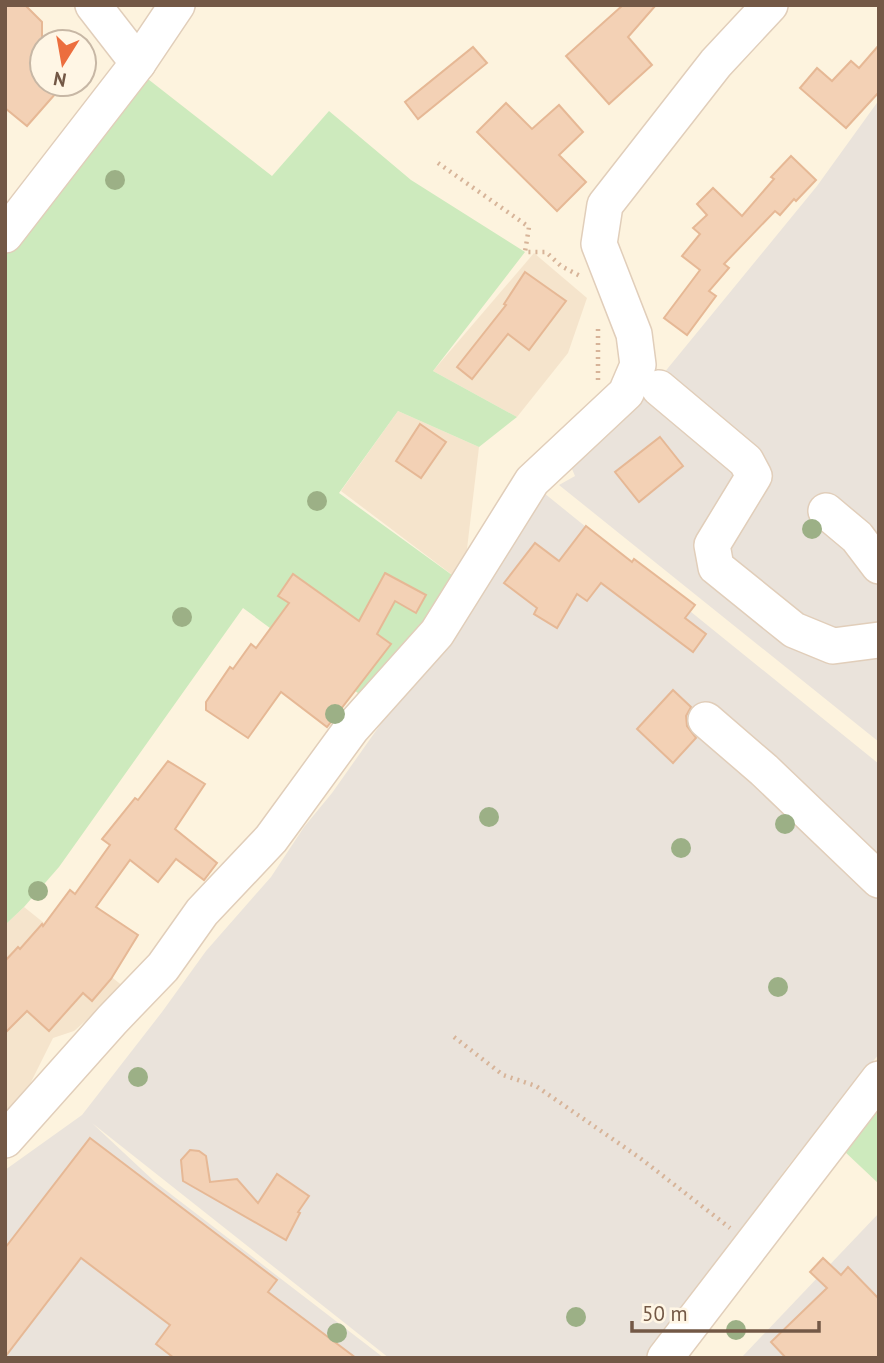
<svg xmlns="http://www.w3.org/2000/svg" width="884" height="1363" font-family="'PT Sans',sans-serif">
	<rect width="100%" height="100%" fill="#fdf3de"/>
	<!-- residential -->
	<g fill="#f5e4cc">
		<polygon points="534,253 587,298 568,353 517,417 433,371"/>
		<polygon points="398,411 479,447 463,583 341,491"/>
		<polygon points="24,907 124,987 74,1031 53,1038 20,1104 5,1125 5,925"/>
	</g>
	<!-- industrial -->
	<g fill="#eae3db">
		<polygon points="879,100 879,742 559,485 575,476 569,462 598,443 650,390 817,186"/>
		<polygon points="544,493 879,764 879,1054 788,1166 648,1358 389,1358 92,1123 155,1182 384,1358 5,1358 5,1170 82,1115 162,1012 206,951 271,877 304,827 332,793"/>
		<polygon points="879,1213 879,1358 741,1358"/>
	</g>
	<!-- green -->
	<g fill="#cdeabd">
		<polygon points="130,65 272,176 329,111 411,180 525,252 433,371 517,417 479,447 398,411 339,493 463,583 362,696 243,608 59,867 24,907 5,925 5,230"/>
		<polygon points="879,1098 879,1184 843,1150"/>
	</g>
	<!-- building -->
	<g fill="#f3d1b5" stroke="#e6b895" stroke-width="2">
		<polygon points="5,5 25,5 42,22 42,84 64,84 27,126 5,108"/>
		<polygon points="623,5 656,5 628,37 652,65 609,104 566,56"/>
		<polygon points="879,45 879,92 846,128 800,88 817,68 832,81 851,61 859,68"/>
		<polygon points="473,47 487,63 418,119 405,102"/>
		<polygon points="506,103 532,129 559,105 583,132 559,155 586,182 557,211 477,132"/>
		<polygon points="791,156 816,180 796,201 794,199 780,215 775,211 724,264 729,268 709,291 716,296 687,335 664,318 700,270 682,256 700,234 693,228 707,215 697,204 713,188 742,216 774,179 771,177"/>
		<polygon points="525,272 566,301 529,350 508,334 472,379 457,367 506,305 504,304"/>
		<polygon points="420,424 446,442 421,478 396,461"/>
		<polygon points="660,437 683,466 639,502 615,472"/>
		<polygon points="586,526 632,562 634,559 695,605 685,618 706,634 693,652 601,583 587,601 577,594 557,628 534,614 537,608 504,583 535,543 559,561"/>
		<polygon points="385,573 426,595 416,613 395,601 377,634 391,644 327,727 281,692 248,738 206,710 206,702 230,667 233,669 251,644 256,648 289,603 278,596 293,574 359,621"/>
		<polygon points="673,690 691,707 686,716 687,726 696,738 673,763 637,729"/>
		<polygon points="168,761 205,784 175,829 217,863 204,880 176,859 158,882 130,860 96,907 138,935 111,979 92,1001 83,993 49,1031 27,1011 5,1033 5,961 18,947 20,949 42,924 43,926 70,890 75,894 110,845 102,839 135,798 138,800"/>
		<polygon points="90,1138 277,1280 268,1292 356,1358 174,1358 156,1344 170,1325 81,1258 5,1357 5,1248"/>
		<polygon points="190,1150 199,1151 206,1156 210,1182 237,1179 258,1203 277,1174 309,1196 298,1212 300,1213 286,1240 183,1181 181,1160"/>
		<polygon points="823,1258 841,1275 848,1267 879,1299 879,1358 786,1358 771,1342 827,1288 810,1272"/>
	</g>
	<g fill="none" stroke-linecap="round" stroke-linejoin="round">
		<defs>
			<g id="minor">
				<polyline points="93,5 138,63"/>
				<polyline points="5,235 138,63 177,5"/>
				<polyline points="659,388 746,461 754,476 712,545 716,567 794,630 833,646 879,640"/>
				<polyline points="826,511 857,537 879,566"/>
				<polyline points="706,720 764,770 879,880"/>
				<polyline points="5,1140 112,1020 163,967 202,912 271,839 352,728 437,633 532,481 626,393 638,365 634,334 599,244 605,205 716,63 770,5"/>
				<polyline points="665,1358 879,1079"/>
			</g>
		</defs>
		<!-- minor casing -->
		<use href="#minor" stroke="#e1ceba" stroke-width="38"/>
		<!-- path -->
		<g stroke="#d7b499" stroke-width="4.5" stroke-dasharray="2 5" stroke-linecap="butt">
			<polyline points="438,163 529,227 525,252 546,252 561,266 580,276"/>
			<polyline points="598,380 598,326"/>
			<polyline points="454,1037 503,1075 536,1086 640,1158 730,1228"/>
		</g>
		<!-- minor -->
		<use href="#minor" stroke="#fff" stroke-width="35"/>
	</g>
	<!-- trees -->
	<g fill="#9cb086">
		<circle cx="115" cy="180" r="10"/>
		<circle cx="317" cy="501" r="10"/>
		<circle cx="812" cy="529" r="10"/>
		<circle cx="182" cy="617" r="10"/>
		<circle cx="335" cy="714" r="10"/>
		<circle cx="489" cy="817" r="10"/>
		<circle cx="785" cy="824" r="10"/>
		<circle cx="681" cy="848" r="10"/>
		<circle cx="38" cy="891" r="10"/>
		<circle cx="778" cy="987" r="10"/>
		<circle cx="138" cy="1077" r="10"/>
		<circle cx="576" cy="1317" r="10"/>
		<circle cx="736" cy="1330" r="10"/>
		<circle cx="337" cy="1333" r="10"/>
	</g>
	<!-- border -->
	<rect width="884" height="1363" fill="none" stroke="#735846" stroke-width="14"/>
	<!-- north arrow -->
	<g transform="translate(63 63) rotate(191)"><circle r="33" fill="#fff6e5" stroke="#c7b7a5" stroke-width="2"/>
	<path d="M0-5L12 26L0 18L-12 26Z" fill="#ec6e3e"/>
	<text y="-10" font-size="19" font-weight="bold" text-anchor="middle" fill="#735846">N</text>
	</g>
	<!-- scale -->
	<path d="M632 1321v10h187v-10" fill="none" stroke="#735846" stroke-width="3.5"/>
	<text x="642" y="1321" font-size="21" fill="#735846" stroke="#fff6e5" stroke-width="5" paint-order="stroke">50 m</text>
</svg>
